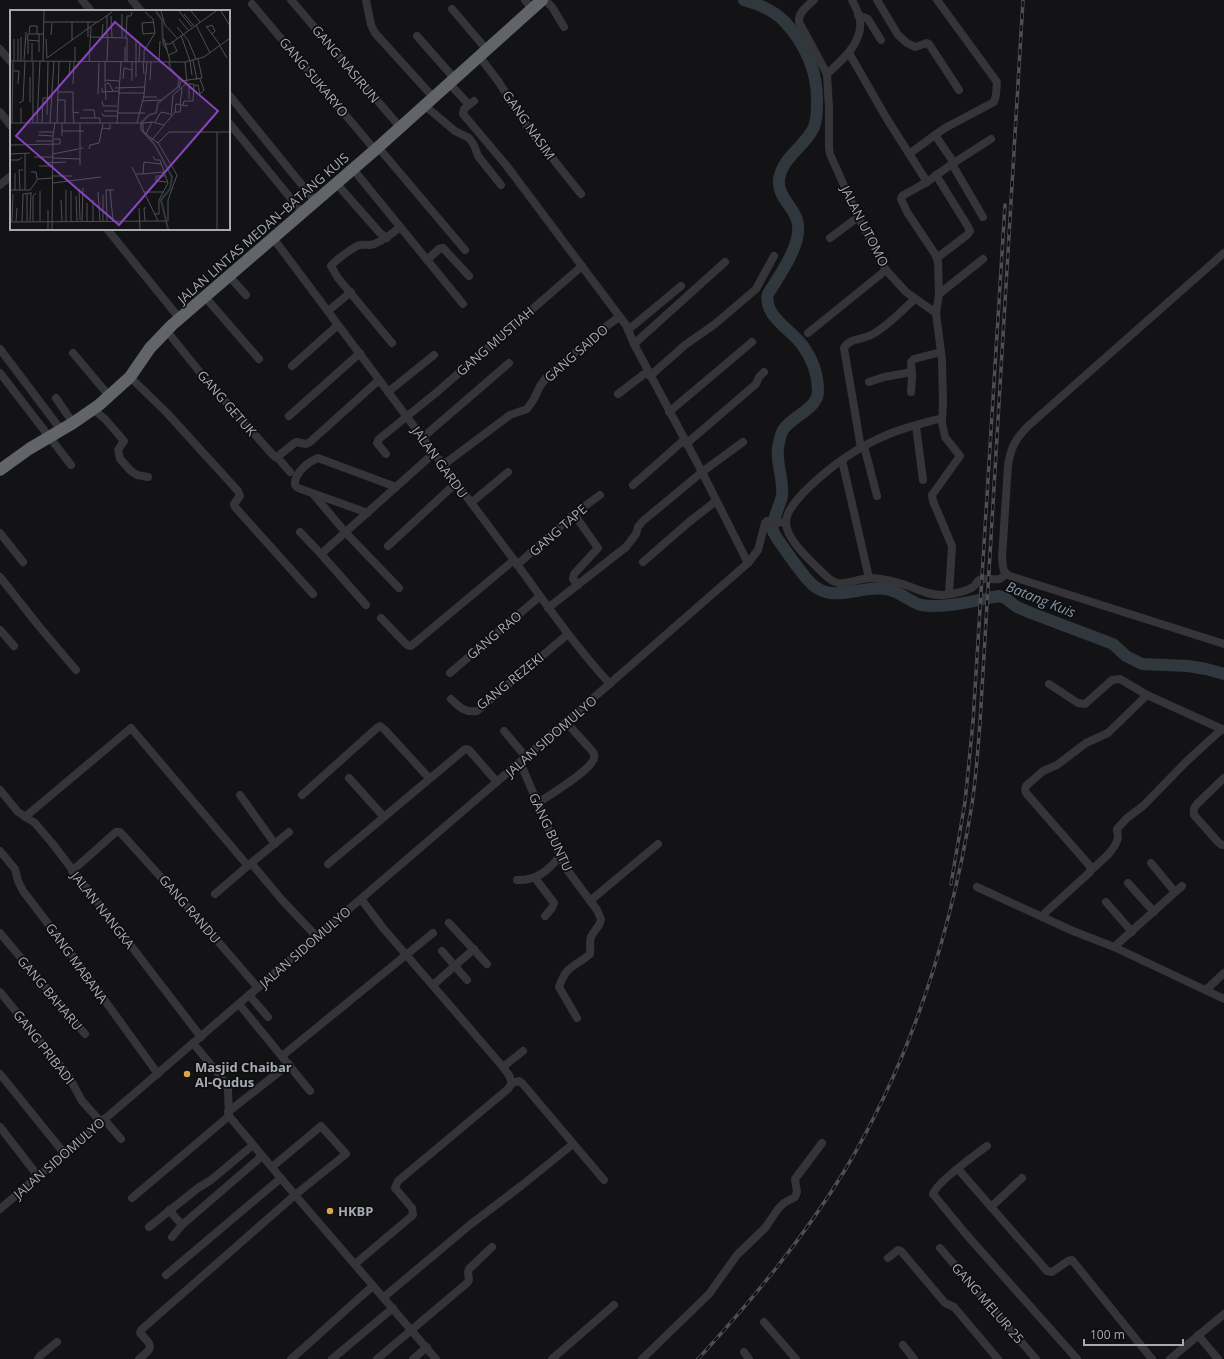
<svg xmlns="http://www.w3.org/2000/svg" width="1224" height="1359" font-family="'Open Sans',sans-serif">
	<rect width="100%" height="100%" fill="#131315"/>
	<g fill="none" stroke-linecap="round" stroke-linejoin="round">
		<!-- river -->
		<path stroke="#30383e" stroke-width="12" d="M744,0C758,4 773,10 784,21C805,43 818,72 817,103C817,111 817,119 814,127C805,147 783,156 779,179C777,194 790,204 796,217C806,240 780,274 768,294C763,316 792,330 803,346C813,360 818,375 818,391C818,409 792,416 783,430C780,435 779,443 778,448C776,464 784,480 782,496C780,506 771,521 773,531C775,537 803,575 808,580C812,585 819,590 826,592C842,597 867,586 886,589C900,591 910,602 921,605C943,609 977,600 999,596L1005,598L1017,607L1031,613L1113,644L1126,656L1142,664L1188,666L1206,669L1224,674"/>
		<!-- minor -->
		<g stroke="#353539" stroke-width="8">
			<polyline points="82,0 91,11"/>
			<polyline points="132,0 141,11"/>
			<polyline points="291,0 400,127"/>
			<polyline points="366,0 371,25 375,33 433,97"/>
			<polyline points="525,0 532,9"/>
			<polyline points="545,0 552,7 564,27"/>
			<path d="M814,0C807,6 798,13 799,22L827,74L829,108V148L830,154L858,217L886,270L906,292L936,313"/>
			<polyline points="877,0 898,35 907,43 915,47 927,43 929,44 959,90"/>
			<polyline points="937,0 997,82 996,95 994,102 945,128 935,135 954,163"/>
			<polyline points="252,4 375,150"/>
			<polyline points="452,9 487,50"/>
			<polyline points="858,15 868,19 881,40"/>
			<polyline points="417,36 454,78"/>
			<polyline points="0,49 11,62"/>
			<polyline points="849,53 887,119 927,182"/>
			<polyline points="479,56 498,81 529,129 581,194"/>
			<path d="M827,74C842,60 863,43 860,20C859,13 855,6 852,0"/>
			<polyline points="449,83 469,105"/>
			<polyline points="229,95 315,201"/>
			<polyline points="474,101 464,109 463,114 506,165 626,325 634,344 702,472 748,563"/>
			<polyline points="424,105 455,131 469,138 474,145 478,156 501,185"/>
			<polyline points="0,112 11,126"/>
			<polyline points="229,123 302,212"/>
			<polyline points="378,147 465,250"/>
			<polyline points="909,154 935,135"/>
			<polyline points="952,164 983,217"/>
			<polyline points="353,169 463,304"/>
			<polyline points="936,175 967,225 970,231 967,235 937,258"/>
			<polyline points="336,183 380,233 387,238"/>
			<polyline points="0,185 11,176"/>
			<polyline points="107,229 180,319"/>
			<path d="M273,238L514,560C545,603 575,646 610,684"/>
			<polyline points="830,238 858,217"/>
			<path d="M1224,253L1027,427C1015,440 1011,447 1008,465L1002,558C1003,566 1002,572 1010,576L1224,644"/>
			<polyline points="427,260 439,249 443,248 469,276"/>
			<polyline points="229,276 246,295"/>
			<polyline points="939,294 983,259"/>
			<polyline points="205,297 259,359"/>
			<polyline points="328,311 351,292"/>
			<polyline points="166,330 203,376 272,454 275,457 277,457 290,472"/>
			<polyline points="628,330 681,286"/>
			<polyline points="808,333 886,270"/>
			<path d="M392,343L338,278L331,266C335,261 355,245 361,245C366,244 369,246 374,244C384,240 392,234 400,227"/>
			<polyline points="634,344 725,262"/>
			<polyline points="0,349 61,430"/>
			<polyline points="73,353 110,397"/>
			<polyline points="292,366 338,325"/>
			<polyline points="0,373 71,465"/>
			<polyline points="650,376 685,345 715,324 756,289 774,256"/>
			<polyline points="130,377 167,413 238,491 240,496 234,504 235,507 313,594"/>
			<polyline points="869,382 884,377 912,372"/>
			<polyline points="388,392 434,355"/>
			<polyline points="911,392 912,377 911,362 914,359 941,352"/>
			<polyline points="618,394 648,371"/>
			<polyline points="56,398 73,423"/>
			<polyline points="94,410 105,419 124,441 118,450 120,459 131,471 137,475 148,477"/>
			<polyline points="669,412 752,342"/>
			<polyline points="289,416 360,353"/>
			<path d="M942,418C924,423 906,427 889,434C857,447 828,468 804,492C797,500 786,511 786,523C786,540 814,564 826,576C841,591 853,578 872,578C881,579 890,580 899,583C914,587 928,596 943,595C952,594 966,592 973,587C976,585 976,582 979,580C985,577 993,580 1000,579L1006,574"/>
			<polyline points="916,426 923,480"/>
			<polyline points="422,438 509,363"/>
			<polyline points="686,444 756,384 759,377 764,372"/>
			<polyline points="864,446 877,496"/>
			<path d="M861,448L844,348C850,338 861,340 871,335C887,327 901,311 915,299"/>
			<polyline points="386,454 377,443 379,439 437,392 582,266"/>
			<polyline points="277,457 296,442 306,444 310,442 379,380"/>
			<polyline points="842,460 869,578"/>
			<polyline points="443,465 510,415 527,409 534,399 540,386 546,378 604,328 619,317"/>
			<polyline points="633,485 684,440"/>
			<polyline points="314,495 346,533 399,588"/>
			<polyline points="471,503 508,472"/>
			<path d="M368,513L298,488L295,485C294,473 308,462 318,458L396,487"/>
			<polyline points="574,514 598,548 574,574 573,579 578,585"/>
			<polyline points="300,532 321,554 434,453"/>
			<polyline points="0,533 23,562"/>
			<polyline points="388,546 456,483"/>
			<polyline points="321,554 366,605"/>
			<polyline points="643,562 689,522 716,501"/>
			<polyline points="517,565 574,514 600,495"/>
			<polyline points="0,577 38,625 76,670"/>
			<polyline points="949,594 952,546 933,501 932,495 960,456 945,437 942,423 943,402 942,360 936,313 939,294 938,262 935,254 907,212 901,199 902,196 927,182 952,164 991,139"/>
			<polyline points="548,608 626,547 636,534 638,527 643,521 702,472 743,442"/>
			<polyline points="381,618 405,643 409,646 411,646 514,560"/>
			<polyline points="0,630 14,646"/>
			<polyline points="450,673 539,597"/>
			<polyline points="1049,684 1078,703 1085,704 1112,680 1120,679 1147,695 1224,730"/>
			<path d="M451,699C459,707 465,713 477,711L568,634"/>
			<polyline points="504,731 526,757"/>
			<path d="M520,762L560,856L568,871L597,910L601,919C600,927 594,930 591,937C589,942 591,948 590,954C574,968 567,964 559,987L577,1018"/>
			<polyline points="349,778 384,817"/>
			<path d="M1224,778L1197,804C1194,808 1193,810 1194,815L1218,842L1222,845H1224"/>
			<polyline points="0,790 18,812 35,823 52,843 201,1037"/>
			<polyline points="240,795 275,844"/>
			<polyline points="302,795 378,727 380,726 385,730 429,778"/>
			<path d="M538,803C549,795 591,771 594,758C595,755 594,755 593,752L566,722"/>
			<polyline points="25,817 131,728 248,866"/>
			<polyline points="289,832 251,863 282,900 317,937"/>
			<polyline points="0,851 15,869 18,881 23,891 69,951 158,1074"/>
			<polyline points="1151,863 1175,892"/>
			<polyline points="328,864 464,750 466,749 469,750 497,782"/>
			<path d="M1091,870C1101,861 1114,852 1118,838C1118,835 1117,832 1117,829L1127,818L1143,806L1187,761L1222,729"/>
			<polyline points="72,871 116,832 120,832 196,916 258,988"/>
			<polyline points="535,878 554,903 552,908 545,916"/>
			<path d="M517,880C536,881 548,871 560,856"/>
			<polyline points="1128,883 1154,912"/>
			<polyline points="977,887 1073,931 1114,947 1224,999"/>
			<polyline points="215,894 251,863"/>
			<polyline points="590,901 658,844"/>
			<polyline points="1106,902 1132,932"/>
			<polyline points="1042,917 1046,912 1090,872 1091,870 1089,865 1026,793 1025,790 1026,786 1043,771 1057,765 1086,743 1108,733 1147,695"/>
			<polyline points="449,923 487,964"/>
			<polyline points="0,933 85,1034"/>
			<polyline points="1114,947 1182,886"/>
			<polyline points="442,951 467,980"/>
			<polyline points="433,985 474,949"/>
			<polyline points="1206,990 1224,973"/>
			<polyline points="0,992 68,1075 82,1101 101,1122"/>
			<polyline points="249,995 268,1017"/>
			<polyline points="239,1004 310,1091"/>
			<polyline points="193,1043 225,1082 228,1090 229,1116 295,1195 436,1359"/>
			<polyline points="282,1056 433,933"/>
			<polyline points="503,1067 523,1051"/>
			<polyline points="0,1074 64,1153"/>
			<polyline points="512,1083 519,1081 522,1083 604,1180"/>
			<polyline points="228,1112 289,1064"/>
			<polyline points="104,1119 121,1139"/>
			<polyline points="0,1127 38,1176"/>
			<path d="M987,1146C976,1154 936,1183 933,1194L965,1233L1077,1359"/>
			<polyline points="958,1169 1047,1271 1052,1272 1068,1261 1072,1260 1152,1359"/>
			<polyline points="132,1198 229,1116"/>
			<polyline points="991,1207 1022,1178"/>
			<polyline points="0,1209 520,762 748,563 758,550 765,523 767,521 786,523"/>
			<polyline points="169,1210 182,1225"/>
			<polyline points="149,1227 198,1188 211,1180 253,1145"/>
			<polyline points="172,1237 182,1225 262,1156"/>
			<polyline points="940,1248 1036,1359"/>
			<polyline points="888,1258 898,1250 901,1251 945,1303 954,1307 998,1359"/>
			<polyline points="355,1264 413,1215 412,1208 395,1188 398,1181 508,1089 512,1083 509,1075 503,1067 383,928 361,899"/>
			<polyline points="166,1275 281,1178"/>
			<polyline points="384,1297 471,1224 521,1186 573,1144"/>
			<polyline points="764,1322 796,1359"/>
			<polyline points="1198,1335 1218,1359"/>
			<polyline points="903,1345 914,1359"/>
			<polyline points="744,1352 749,1359"/>
			<polyline points="38,1359 41,1355 57,1342"/>
			<path d="M139,1359C154,1347 153,1347 140,1333L141,1330L295,1195L346,1154L321,1126L272,1167"/>
			<path d="M291,1359C319,1335 345,1310 373,1286"/>
			<polyline points="332,1359 393,1308"/>
			<polyline points="377,1359 467,1283 469,1280 468,1272 469,1269 492,1247"/>
			<polyline points="413,1359 427,1347"/>
			<polyline points="552,1359 614,1305"/>
			<polyline points="642,1359 709,1294 737,1255 765,1228 778,1209 784,1203 795,1197 797,1192 795,1179 822,1143"/>
			<polyline points="1170,1359 1224,1314"/>
		</g>
		<!-- highway -->
		<polyline stroke="#616469" stroke-width="12" points="0,470 29,449 73,423 99,405 130,377 150,348 172,325 375,150 542,0"/>
		<defs>
			<g id="rail">
				<polyline points="951,884 965,802 973,722 1005,205"/>
				<path d="M698,1359C752,1300 803,1239 845,1170C912,1058 951,933 972,804C976,777 978,750 980,722L1023,0"/>
			</g>
		</defs>
		<!-- rail casing -->
		<use href="#rail" stroke="#4e4f54" stroke-width="3.5"/>
		<!-- rail -->
		<use href="#rail" stroke="#0e0e0f" stroke-width="2" stroke-dasharray="6" stroke-linecap="butt"/>
	</g>
	<!-- markers -->
	<g fill="#dba745" stroke="#0e0e0f" stroke-width="1.5">
		<circle cx="187" cy="1074" r="4"/>
		<circle cx="330" cy="1211" r="4"/>
	</g>
	<g text-anchor="middle" dominant-baseline="central" stroke-width="3.5" stroke-linejoin="round" paint-order="stroke">
		<!-- street labels -->
		<g font-size="13" fill="#a6abb3" stroke="#0e0e0f">
			<text transform="translate(346 64) rotate(50)">GANG NASIRUN</text>
			<text transform="translate(314 77) rotate(50)">GANG SUKARYO</text>
			<text transform="translate(529 125) rotate(55)">GANG NASIM</text>
			<text transform="translate(865 226) rotate(63)">JALAN UTOMO</text>
			<text transform="translate(263 228) rotate(-41)">JALAN LINTAS MEDAN–BATANG KUIS</text>
			<text transform="translate(495 341) rotate(-41)">GANG MUSTIAH</text>
			<text transform="translate(576 353) rotate(-41)">GANG SAIDO</text>
			<text transform="translate(227 403) rotate(49)">GANG GETUK</text>
			<text transform="translate(440 462) rotate(54)">JALAN GARDU</text>
			<text transform="translate(558 530) rotate(-41)">GANG TAPE</text>
			<text transform="translate(494 635) rotate(-40)">GANG RAO</text>
			<text transform="translate(510 681) rotate(-39)">GANG REZEKI</text>
			<text transform="translate(551 736) rotate(-41)">JALAN SIDOMULYO</text>
			<text transform="translate(551 832) rotate(65)">GANG BUNTU</text>
			<text transform="translate(190 909) rotate(49)">GANG RANDU</text>
			<text transform="translate(103 910) rotate(52)">JALAN NANGKA</text>
			<text transform="translate(305 947) rotate(-41)">JALAN SIDOMULYO</text>
			<text transform="translate(77 963) rotate(54)">GANG MABANA</text>
			<text transform="translate(50 993) rotate(50)">GANG BAHARU</text>
			<text transform="translate(44 1047) rotate(52)">GANG PRIBADI</text>
			<text transform="translate(59 1158) rotate(-41)">JALAN SIDOMULYO</text>
			<text transform="translate(988 1303) rotate(49)">GANG MELUR 25</text>
		</g>
		<!-- poi labels -->
		<g font-size="13" font-weight="bold" fill="#a6abb3" stroke="#0e0e0f" text-anchor="start">
			<text x="195" y="1067">Masjid Chaibar<tspan x="195" dy="15">Al-Qudus</tspan></text>
			<text x="338" y="1211">HKBP</text>
		</g>
		<!-- water labels -->
		<g font-size="14" font-style="italic" fill="#8198aa" stroke="#0e0e0f">
			<text transform="translate(1041 599) rotate(22)">Batang Kuis</text>
		</g>
	</g>
	<!-- overview -->
	<g transform="translate(10 10)">
		<rect width="220" height="220" fill="#131315"/>
		<path fill="none" stroke="#30383e" stroke-width="2" d="M146,1L152,10L153,33L157,40M158,219L151,190L160,179L162,167L145,135L131,119V113L139,105L146,103L148,93L168,77L169,68L160,58L159,51"/>
		<path fill="none" stroke="#4e5054" stroke-width="1" d="M151,1L155,15L167,28M169,1L182,17M181,1L190,12M211,1L220,16M174,4L184,16M101,6L102,27M169,9L178,20M34,12H88L102,2M186,15L200,43M196,16L210,35M167,17L178,30L186,49M197,17L202,15L205,21L202,24M19,23L20,16H27V24M144,23L133,24L132,13L144,12M41,25L42,13M171,25L180,51M78,27V11M80,27L117,28V51M92,27L93,14M97,27V5M112,27V4M116,28L117,6H121L122,2M36,29L37,48M154,29L160,51M62,30V11M29,31L17,30L18,24H33M155,34H160L206,1M210,36L217,48M29,42V24M18,44V31M159,45L167,41L162,31M37,48L87,12M14,50L16,22M183,50L187,70M0,51L175,52L194,47L220,28M4,51V29M8,51V29M11,51V27M22,51V33M33,51L34,1M65,51V37M97,51L98,27M115,51V37M126,51V31M129,51L130,33M134,51V41L145,23L143,9L135,2M149,51L150,31M180,51L182,65M79,52L81,17M95,52V72M133,52L134,64M3,61H9L8,74M20,67V92M59,67L60,52M126,67V52M113,69L114,58L122,60M95,70L109,71M140,70L141,52M122,71V52M179,73V89M63,74L64,52M184,76L188,75L190,84L194,80L190,69M92,78V82L109,81M105,78L135,77M169,78L171,71L192,68L188,49M48,82H63V102M108,83H134M88,84L89,53M133,87H147M48,90H55V113M96,90L95,74L99,73L103,81M92,91L93,96H107M132,91L151,90M9,93L13,91L15,51M170,95L172,78M173,95L174,91H183L184,74H179M73,100H84L85,108M94,101H107M165,102H170L171,95M92,103L93,106H107M107,103H135M37,105L38,52M161,106L163,85L177,73L175,52M70,108H90V114M145,112L151,102L160,104M0,113H133M2,113L3,52M11,113V98M23,113V52M27,113L30,51M32,113L33,88H38M40,113L44,51M47,113L49,52M64,113L63,102L69,103M127,113L134,85L137,52M133,113V122L148,133M133,113L142,112L154,115M107,114L111,52M92,118L100,119V114M52,121H74M29,122H43M136,124L142,112M28,125L43,126M52,126V113M26,131H43M141,131L165,102L166,94L178,96M0,135L50,134V129H43M70,138V113M79,139L80,135L89,133L93,114M70,140V155M15,143V180M0,144L20,143M43,144L73,138M143,146L145,150H150L158,173L149,190V204H144M24,147H43M43,148L70,149M0,150H9L12,147M35,153L56,152M29,156H43M122,157L148,211M21,162H26L27,169M126,164H133L134,152L151,154M133,164L154,162M43,166H62M156,166H146V171L157,172M43,173L91,167M69,179L70,210M100,179L103,211M0,180H20L28,169L43,168M5,180V163M10,180L9,160H13M61,181V211M88,182L90,211M134,182H154M66,186L67,211M51,190L52,211M77,193V211M129,198L130,219M20,211L21,182M23,211V186L26,183M30,211V181M56,211V180M72,211L73,178M83,211V190M93,211V185M97,211L96,180H104M135,211L134,198H136M158,211V190L167,165L148,133L159,122H220M0,212L157,211M2,212L3,184M6,212L7,198M12,212L13,184L21,183M17,212V183M38,219V200M42,219L43,126L45,113M207,219V122"/>
		<path fill="#8445bd" fill-opacity="0.15" stroke="#8445bd" stroke-width="2" d="M105,12L208,101L109,215L6,126Z"/>
		<rect width="220" height="220" fill="none" stroke="#a6abb3" stroke-width="2"/>
	</g>
	<!-- scale -->
	<path d="M1084 1339v6h99v-6" fill="none" stroke="#a6abb3" stroke-width="2"/>
	<text x="1090" y="1339" font-size="12" fill="#a6abb3" stroke="#0e0e0f" stroke-width="3" paint-order="stroke">100 m</text>
</svg>
